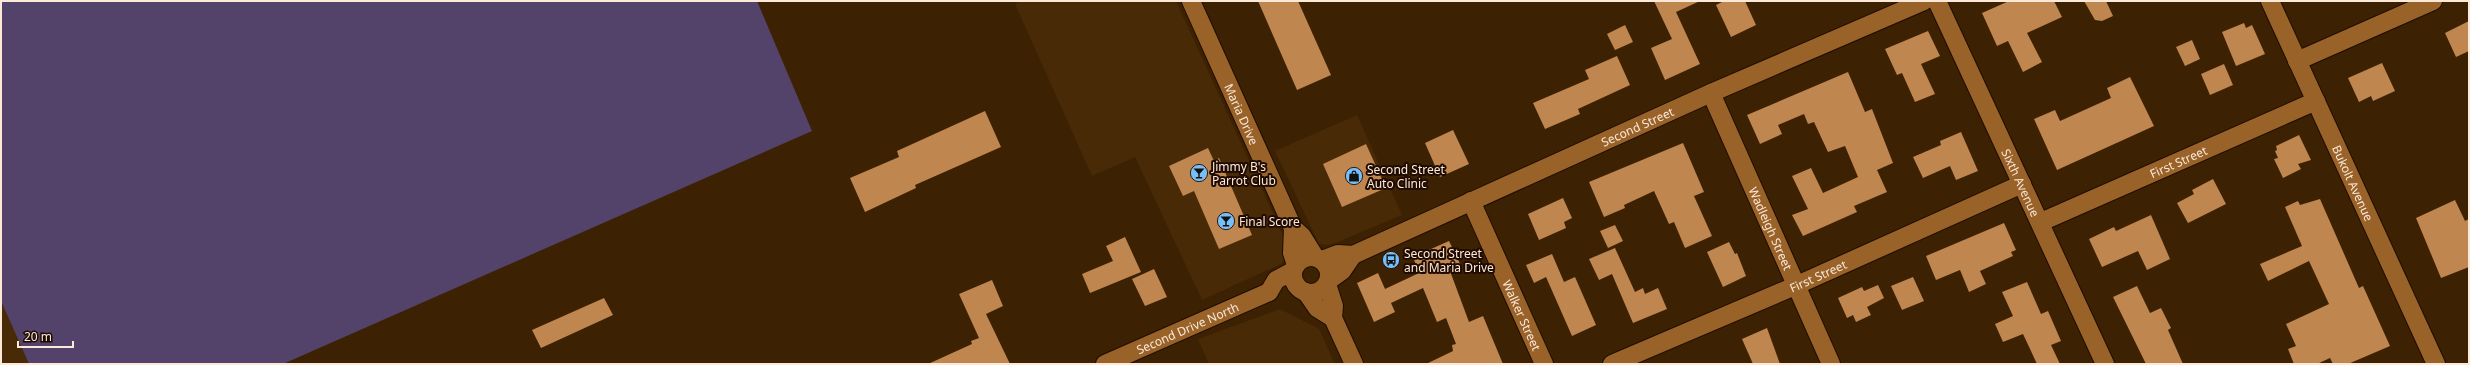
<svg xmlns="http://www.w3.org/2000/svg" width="2470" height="365" font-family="'Noto Sans',sans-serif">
	<rect width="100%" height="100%" fill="#3d2103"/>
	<!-- built -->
	<g fill="#492a06">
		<polygon points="1022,1 1176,1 1288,246 1288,255 1281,264 1202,300 1135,157 1092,176 1015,4"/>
		<polygon points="1357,115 1402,215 1338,242 1328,245 1319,244 1275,151"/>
		<polygon points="1,301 29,364 1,364"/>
		<polygon points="1280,309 1319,329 1335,364 1209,364 1198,339"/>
	</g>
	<!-- green -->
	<polygon fill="#534269" points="1,1 757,1 812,131 283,364 29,364 1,301"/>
	<!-- building -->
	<g fill="#bf864f">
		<polygon points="1258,1 1298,1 1331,75 1297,90"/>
		<polygon points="1654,1 1700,1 1676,12 1700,64 1665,80 1651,48 1672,39"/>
		<polygon points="1724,1 1745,1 1756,25 1731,37 1716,5"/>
		<polygon points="2009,1 2054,1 2062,17 2027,33 2042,62 2023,72 2008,41 1997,46 1982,13"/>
		<polygon points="2084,1 2106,1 2113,16 2102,21 2095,20"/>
		<polygon points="2469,21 2469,51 2456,57 2445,33"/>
		<polygon points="2244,23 2246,28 2252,25 2265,54 2236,66 2222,32"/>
		<polygon points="1625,25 1633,42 1615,50 1607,34"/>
		<polygon points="1928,31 1940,56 1921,64 1935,94 1915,102 1902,73 1897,75 1885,49"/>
		<polygon points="2192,40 2200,59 2185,66 2176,47"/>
		<polygon points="1617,56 1630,85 1578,109 1580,114 1545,129 1533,103 1589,79 1585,70"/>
		<polygon points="2382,63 2395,91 2373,101 2371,96 2359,102 2348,78"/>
		<polygon points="2224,64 2233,85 2210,95 2201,74"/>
		<polygon points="1848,72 1865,112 1872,109 1893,163 1877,170 1887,192 1854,206 1857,212 1803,236 1792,215 1808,209 1792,176 1811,168 1823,193 1858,177 1845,146 1828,152 1814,122 1808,124 1804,114 1778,125 1782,134 1760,144 1747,115"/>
		<polygon points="2130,77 2154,126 2057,170 2034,119 2055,110 2060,121 2111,98 2107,88"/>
		<polygon points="985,111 1001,147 915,185 916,188 865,212 850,178 899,157 897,151"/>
		<polygon points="1453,130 1469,164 1440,177 1425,143"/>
		<polygon points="1961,132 1978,171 1956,180 1950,166 1923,178 1913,157 1941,145 1940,141"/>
		<polygon points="2299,135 2311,160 2298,164 2301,169 2283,178 2274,159 2278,158 2275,151 2277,150 2276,146"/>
		<polygon points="1683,143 1704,192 1694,196 1712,236 1685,248 1674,222 1669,224 1654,191 1624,205 1625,208 1604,217 1589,182"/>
		<polygon points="1366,144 1386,188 1342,207 1323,164"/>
		<polygon points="1208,148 1214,161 1219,158 1252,235 1219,249 1194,191 1183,196 1169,166"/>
		<polygon points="2213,179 2226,204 2188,223 2177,203 2194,194 2192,190"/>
		<polygon points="1563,198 1572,218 1564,222 1566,228 1539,240 1528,214"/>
		<polygon points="2320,199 2359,288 2363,286 2390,346 2348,364 2333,364 2330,358 2317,364 2294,364 2288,349 2296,346 2286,324 2329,304 2309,261 2268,281 2260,264 2302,246 2285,207 2298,201 2300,205"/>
		<polygon points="2455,200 2465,221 2469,219 2469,267 2441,278 2416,218"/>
		<polygon points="2151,215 2170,259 2147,270 2138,251 2102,267 2089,239 2114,227 2116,231"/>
		<polygon points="2004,223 2016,250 2011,252 2013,256 1980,271 1986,284 1969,292 1960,270 1936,280 1926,256"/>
		<polygon points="1615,225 1623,241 1608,248 1600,231"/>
		<polygon points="1125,237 1141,272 1090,293 1082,274 1113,261 1106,246"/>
		<polygon points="1449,241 1461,266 1450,271 1469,322 1483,316 1503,364 1426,364 1453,351 1452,345 1456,344 1446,318 1437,322 1423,288 1391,303 1395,312 1374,322 1357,283 1378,273 1385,289 1419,273 1413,257"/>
		<polygon points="1729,242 1735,254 1737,253 1746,276 1723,287 1707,252"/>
		<polygon points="1615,248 1635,292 1643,288 1645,294 1658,288 1667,309 1633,323 1612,274 1599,280 1589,259"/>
		<polygon points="1552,254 1564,282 1575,277 1596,325 1572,336 1546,277 1534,283 1526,265"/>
		<polygon points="1154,269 1167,297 1145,306 1132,279"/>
		<polygon points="1913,277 1924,301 1902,310 1891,286"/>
		<polygon points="992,280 1003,306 986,314 1010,364 928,364 972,344 971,341 979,338 959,294"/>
		<polygon points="2027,282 2041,314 2048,311 2061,341 2051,345 2060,364 2037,364 2023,334 2003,342 1995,324 2013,316 2002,292"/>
		<polygon points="1878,285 1884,298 1867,307 1871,315 1856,322 1853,315 1847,318 1838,298 1862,287 1864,291"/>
		<polygon points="2137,286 2150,313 2161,308 2171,328 2168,330 2183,364 2146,364 2113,297"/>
		<polygon points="604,298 613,315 541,348 532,330"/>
		<polygon points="1767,328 1780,364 1753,364 1742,339"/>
	</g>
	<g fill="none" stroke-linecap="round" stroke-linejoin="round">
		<defs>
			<g id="minor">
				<path id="s1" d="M1191,1L1293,228"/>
				<path id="s2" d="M1937,1L2105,364"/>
				<path id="s3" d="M2270,1L2436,364"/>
				<polyline points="2297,61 2433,1"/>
				<path id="s4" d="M1711,93L1831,364"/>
				<path id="s5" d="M1471,201L1544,364"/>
				<path id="s6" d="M2041,222L2316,101"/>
				<path id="s7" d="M1353,255L1711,93L1924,1"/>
				<circle cx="1311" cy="275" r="18"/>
				<polyline points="1322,260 1338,254 1353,255 1342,271 1328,281"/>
				<polyline points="1296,265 1292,253 1293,228 1302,236 1315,257"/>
				<polyline points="1269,292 1276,280 1293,271"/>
				<polyline points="1306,292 1317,308 1333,318 1334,306 1327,284"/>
				<polyline points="1333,318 1354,364"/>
				<path id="s8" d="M1105,364L1269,292"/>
				<path id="s9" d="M1612,364L1795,286L2022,184"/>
			</g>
		</defs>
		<!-- minor casing -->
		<use href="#minor" stroke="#1e0d00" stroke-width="20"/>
		<!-- minor -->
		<use href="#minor" stroke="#986229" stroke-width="18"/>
	</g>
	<!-- icons -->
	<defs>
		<symbol id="bar-disc" viewBox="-11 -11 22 22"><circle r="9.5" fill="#78bff7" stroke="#200b00"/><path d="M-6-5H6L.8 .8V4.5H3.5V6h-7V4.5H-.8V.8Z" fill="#111"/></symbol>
		<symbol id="shop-disc" viewBox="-11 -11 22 22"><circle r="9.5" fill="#78bff7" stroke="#200b00"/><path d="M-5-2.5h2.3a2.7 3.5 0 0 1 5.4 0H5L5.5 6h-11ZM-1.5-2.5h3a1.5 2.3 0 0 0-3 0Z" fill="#111"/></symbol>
		<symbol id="bus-disc" viewBox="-11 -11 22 22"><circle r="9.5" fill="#78bff7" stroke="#200b00"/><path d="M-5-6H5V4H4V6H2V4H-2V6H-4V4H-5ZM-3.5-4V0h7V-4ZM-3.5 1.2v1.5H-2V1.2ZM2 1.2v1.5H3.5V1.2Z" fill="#111"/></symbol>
	</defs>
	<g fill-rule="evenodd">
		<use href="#bar-disc" x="1189" y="163" width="20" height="20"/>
		<use href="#shop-disc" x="1344" y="166" width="20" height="20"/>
		<use href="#bar-disc" x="1216" y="211" width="20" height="20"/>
		<use href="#bus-disc" x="1381" y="250" width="20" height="20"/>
	</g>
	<g text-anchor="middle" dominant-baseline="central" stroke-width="4" stroke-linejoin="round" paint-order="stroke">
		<!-- street labels -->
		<g font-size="12" fill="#fce9d8" stroke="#200b00">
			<text stroke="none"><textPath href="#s1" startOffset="124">Maria Drive</textPath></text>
			<text stroke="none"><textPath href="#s7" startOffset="312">Second Street</textPath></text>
			<text stroke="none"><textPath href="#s6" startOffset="150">First Street</textPath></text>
			<text stroke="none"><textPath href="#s2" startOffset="200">Sixth Avenue</textPath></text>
			<text stroke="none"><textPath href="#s3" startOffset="200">Bukolt Avenue</textPath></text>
			<text stroke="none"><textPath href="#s4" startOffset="148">Wadleigh Street</textPath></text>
			<text stroke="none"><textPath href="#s9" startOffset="224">First Street</textPath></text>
			<text stroke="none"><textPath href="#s5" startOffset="125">Walker Street</textPath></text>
			<text stroke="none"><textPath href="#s8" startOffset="90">Second Drive North</textPath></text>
		</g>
		<!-- poi labels -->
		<g font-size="12" fill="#fce9d8" stroke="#200b00" text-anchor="start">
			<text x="1212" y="166">Jimmy B's<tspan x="1212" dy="14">Parrot Club</tspan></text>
			<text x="1367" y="169">Second Street<tspan x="1367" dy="14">Auto Clinic</tspan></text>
			<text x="1239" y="221">Final Score</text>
			<text x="1404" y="253">Second Street<tspan x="1404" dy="14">and Maria Drive</tspan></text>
		</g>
	</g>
	<!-- border -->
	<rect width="2470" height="365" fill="none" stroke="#fce9d8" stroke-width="4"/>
	<!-- scale -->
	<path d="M18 341v6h55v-6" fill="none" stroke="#fce9d8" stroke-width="2"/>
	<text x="24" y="341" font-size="12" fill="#fce9d8" stroke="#200b00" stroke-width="3" paint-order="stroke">20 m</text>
</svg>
